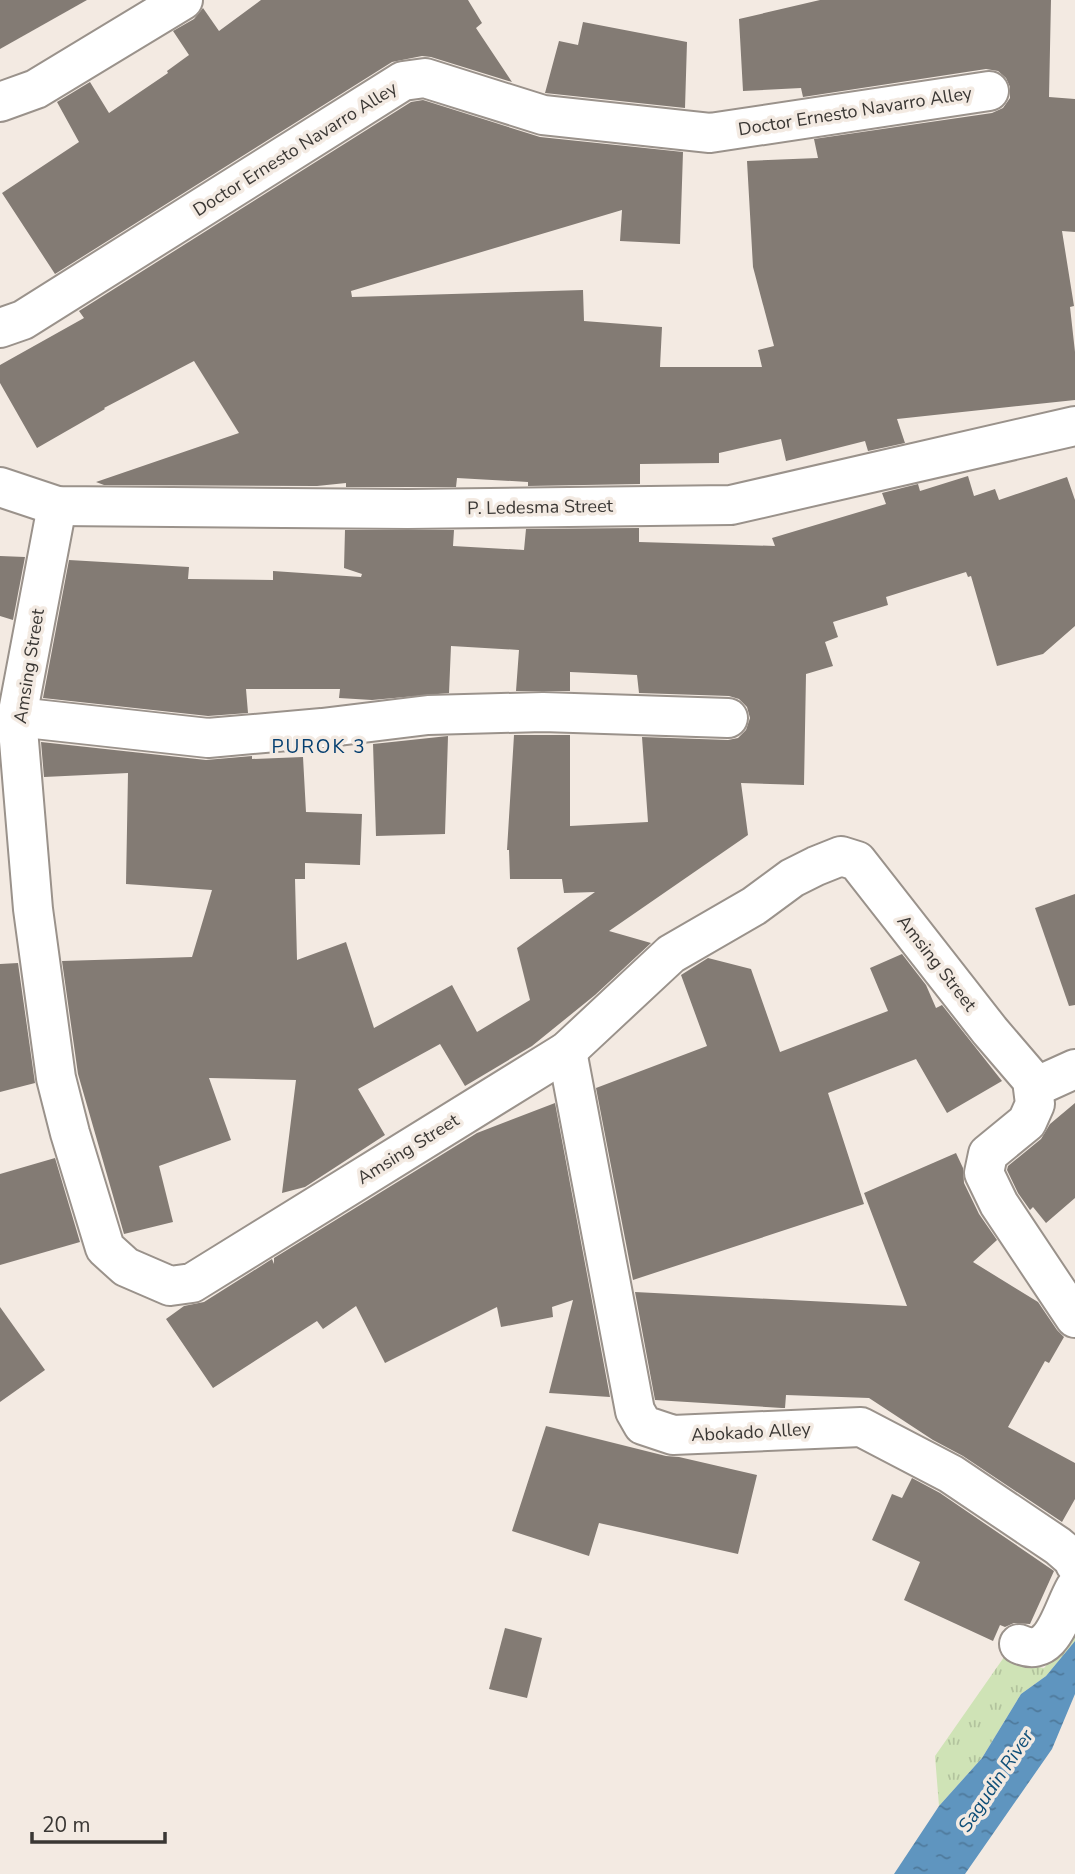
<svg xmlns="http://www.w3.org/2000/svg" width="1075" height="1874" font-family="'Nunito Sans',sans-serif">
	<defs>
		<pattern id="grass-tufts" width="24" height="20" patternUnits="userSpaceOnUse" patternTransform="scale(1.75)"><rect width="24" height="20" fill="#cfe3b6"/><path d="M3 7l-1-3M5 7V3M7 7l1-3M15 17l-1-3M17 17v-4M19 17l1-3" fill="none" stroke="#b2c39d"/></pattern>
		<pattern id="water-ripples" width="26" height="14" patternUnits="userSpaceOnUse" patternTransform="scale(1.75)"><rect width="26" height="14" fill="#5f95bf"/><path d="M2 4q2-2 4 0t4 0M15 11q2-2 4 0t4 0" fill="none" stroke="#4f7a9c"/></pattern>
	</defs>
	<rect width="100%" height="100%" fill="#f3eae2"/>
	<!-- grass -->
	<polygon fill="url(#grass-tufts)" points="1075,1620 1075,1641 1046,1676 1021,1694 982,1758 939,1806 935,1756 1009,1650 1027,1665 1044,1668 1060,1650"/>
	<!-- water -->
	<polygon fill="url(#water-ripples)" points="1075,1641 1075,1694 1052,1749 965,1874 894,1874 939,1806 982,1758 1021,1694 1046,1676"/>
	<!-- building -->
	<g fill="#837b74">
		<polygon points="0,0 87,0 0,49"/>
		<polygon points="261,0 468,0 482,23 476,28 512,82 431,57 422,56 392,62 55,274 2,193 79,142 57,102 90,82 109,113 168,73 167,71 189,55 173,31 194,19 203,8 219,31"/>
		<polygon points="820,0 1051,0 1049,97 1075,99 1075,232 1062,231 1074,306 1070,307 1075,352 1075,400 897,419 905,443 868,451 865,441 786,461 781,439 719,453 719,463 640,464 640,484 528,486 528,482 457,478 456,487 346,487 346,483 317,486 104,485 96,482 239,433 194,361 104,408 105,409 37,448 0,383 0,365 84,318 79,311 411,102 423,100 540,137 683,152 680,244 620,241 622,210 351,291 352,297 583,290 584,321 662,327 660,367 762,367 758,350 774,346 753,267 747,161 818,158 814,139 992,113 1003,108 1010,98 1010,87 1006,78 998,71 986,69 803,97 801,88 743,91 739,19"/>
		<polygon points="583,22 687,42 685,108 545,93 559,41 578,45"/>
		<polygon points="968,476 974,496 995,489 999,500 1067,477 1075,500 1075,626 1043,654 997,666 971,576 968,577 966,572 886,597 888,605 833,622 838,637 825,642 833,666 806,674 804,785 741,783 748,835 609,931 651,943 595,995 532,1046 465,1086 440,1044 358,1089 385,1135 305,1187 282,1193 296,1080 209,1078 231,1140 159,1166 173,1222 124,1234 78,1074 62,961 192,957 212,890 126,884 128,773 44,777 41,742 206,760 252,756 252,759 303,757 306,812 362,814 360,865 305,863 305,879 295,879 297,960 346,942 374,1028 452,985 477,1032 530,1000 517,948 595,892 564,893 562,879 510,879 509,850 507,850 514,735 570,735 570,826 648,822 642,737 728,740 738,738 746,730 750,718 747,707 739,699 729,696 639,693 637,675 570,672 570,691 516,691 519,650 451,646 449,693 372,700 339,698 340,689 246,689 248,713 208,716 43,698 69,560 189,567 188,579 273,580 273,571 361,577 362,574 344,568 345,530 454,530 453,546 524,550 526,529 639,528 639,542 775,546 772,538 886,504 882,493 918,484 920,491"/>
		<polygon points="0,556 25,557 13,620 0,616"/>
		<polygon points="448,736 445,834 376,836 373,744"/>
		<polygon points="1075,894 1075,1005 1069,1006 1035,908"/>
		<polygon points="902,954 926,985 936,1008 942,1005 1002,1081 947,1113 916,1059 828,1093 864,1204 633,1280 596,1088 707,1046 681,975 708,958 751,969 780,1052 888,1011 870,968"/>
		<polygon points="18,963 35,1083 0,1092 0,964"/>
		<polygon points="555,1103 610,1397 549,1393 573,1300 552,1307 553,1317 501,1327 497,1307 385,1363 356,1306 323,1329 317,1321 213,1388 166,1319 184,1306 204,1302 272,1259 274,1264 274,1258 477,1133"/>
		<polygon points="1075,1103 1075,1198 1046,1223 1033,1207 1030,1210 1018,1193 1007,1170 1008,1166 1041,1139 1050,1124"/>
		<polygon points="956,1153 963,1168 964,1183 979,1214 997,1240 973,1262 1038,1302 1057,1330 1064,1337 1049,1363 1045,1361 1008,1427 1075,1463 1075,1499 1062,1522 963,1456 933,1440 869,1398 786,1395 785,1408 782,1408 655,1400 635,1292 907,1306 864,1193"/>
		<polygon points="55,1158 80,1242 0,1265 0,1174"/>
		<polygon points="0,1307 45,1370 0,1402"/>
		<polygon points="546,1426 666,1456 679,1457 757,1475 738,1554 599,1523 589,1556 512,1531"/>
		<polygon points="912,1478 940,1493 1054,1571 1030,1624 1014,1623 1005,1627 1000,1625 993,1641 904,1600 920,1562 872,1540 892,1494 902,1498"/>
		<polygon points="505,1628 542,1638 527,1698 489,1689"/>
	</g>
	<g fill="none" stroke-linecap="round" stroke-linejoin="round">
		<defs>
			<g id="minor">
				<polyline points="0,102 36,89 183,0"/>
				<polyline points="0,328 23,320 403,81 425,78 543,115 710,133 989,91"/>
				<polyline points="0,487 57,506 408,509 731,505 1075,426"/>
				<polyline points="57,506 17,717 33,909 56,1078 70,1133 105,1248 126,1267 170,1286 192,1283 567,1051 671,954 754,906 792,878 816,866 841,856 857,861 990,1031 1032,1080 1035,1104 1027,1122 988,1154 984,1173 999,1204 1075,1318"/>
				<polyline points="17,717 208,738 322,728 428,715 543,712 728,718"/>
				<polyline points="567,1051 635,1411 643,1425 673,1435 861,1427 951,1474 1058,1546 1073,1559 1075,1564"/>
				<polyline points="1032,1080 1044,1083 1075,1069"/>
				<path d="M1019,1644C1053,1660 1061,1612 1075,1588"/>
			</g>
		</defs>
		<!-- minor casing -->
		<use href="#minor" stroke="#9a928b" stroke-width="42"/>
		<!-- minor -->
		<use href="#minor" stroke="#fff" stroke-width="38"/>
	</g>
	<g text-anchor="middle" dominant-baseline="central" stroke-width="7" stroke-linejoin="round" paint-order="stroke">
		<!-- street labels -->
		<g font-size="18" fill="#3a3734" stroke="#f3eae2">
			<text transform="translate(855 111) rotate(-9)">Doctor Ernesto Navarro Alley</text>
			<text transform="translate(295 149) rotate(-32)">Doctor Ernesto Navarro Alley</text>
			<text transform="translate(540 507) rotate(-1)">P. Ledesma Street</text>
			<text transform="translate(29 666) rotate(-81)">Amsing Street</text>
			<text transform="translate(937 963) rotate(52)">Amsing Street</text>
			<text transform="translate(408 1149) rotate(-32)">Amsing Street</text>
			<text transform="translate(751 1432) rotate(-3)">Abokado Alley</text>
		</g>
		<!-- neighbourhood labels -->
		<g font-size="19" letter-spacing="2" fill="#043e6f" stroke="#f3eae2">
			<text x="319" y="747">PUROK 3</text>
		</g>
		<!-- water labels -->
		<g font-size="19" font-style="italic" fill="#0f4f78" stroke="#f3eae2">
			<text transform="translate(996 1781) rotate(-56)">Sagudin River</text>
		</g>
	</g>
	<!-- scale -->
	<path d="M32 1832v10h133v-10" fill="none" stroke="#3a3734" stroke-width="3.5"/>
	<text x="42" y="1832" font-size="21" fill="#3a3734" stroke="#f3eae2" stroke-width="5" paint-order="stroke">20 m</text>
</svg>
